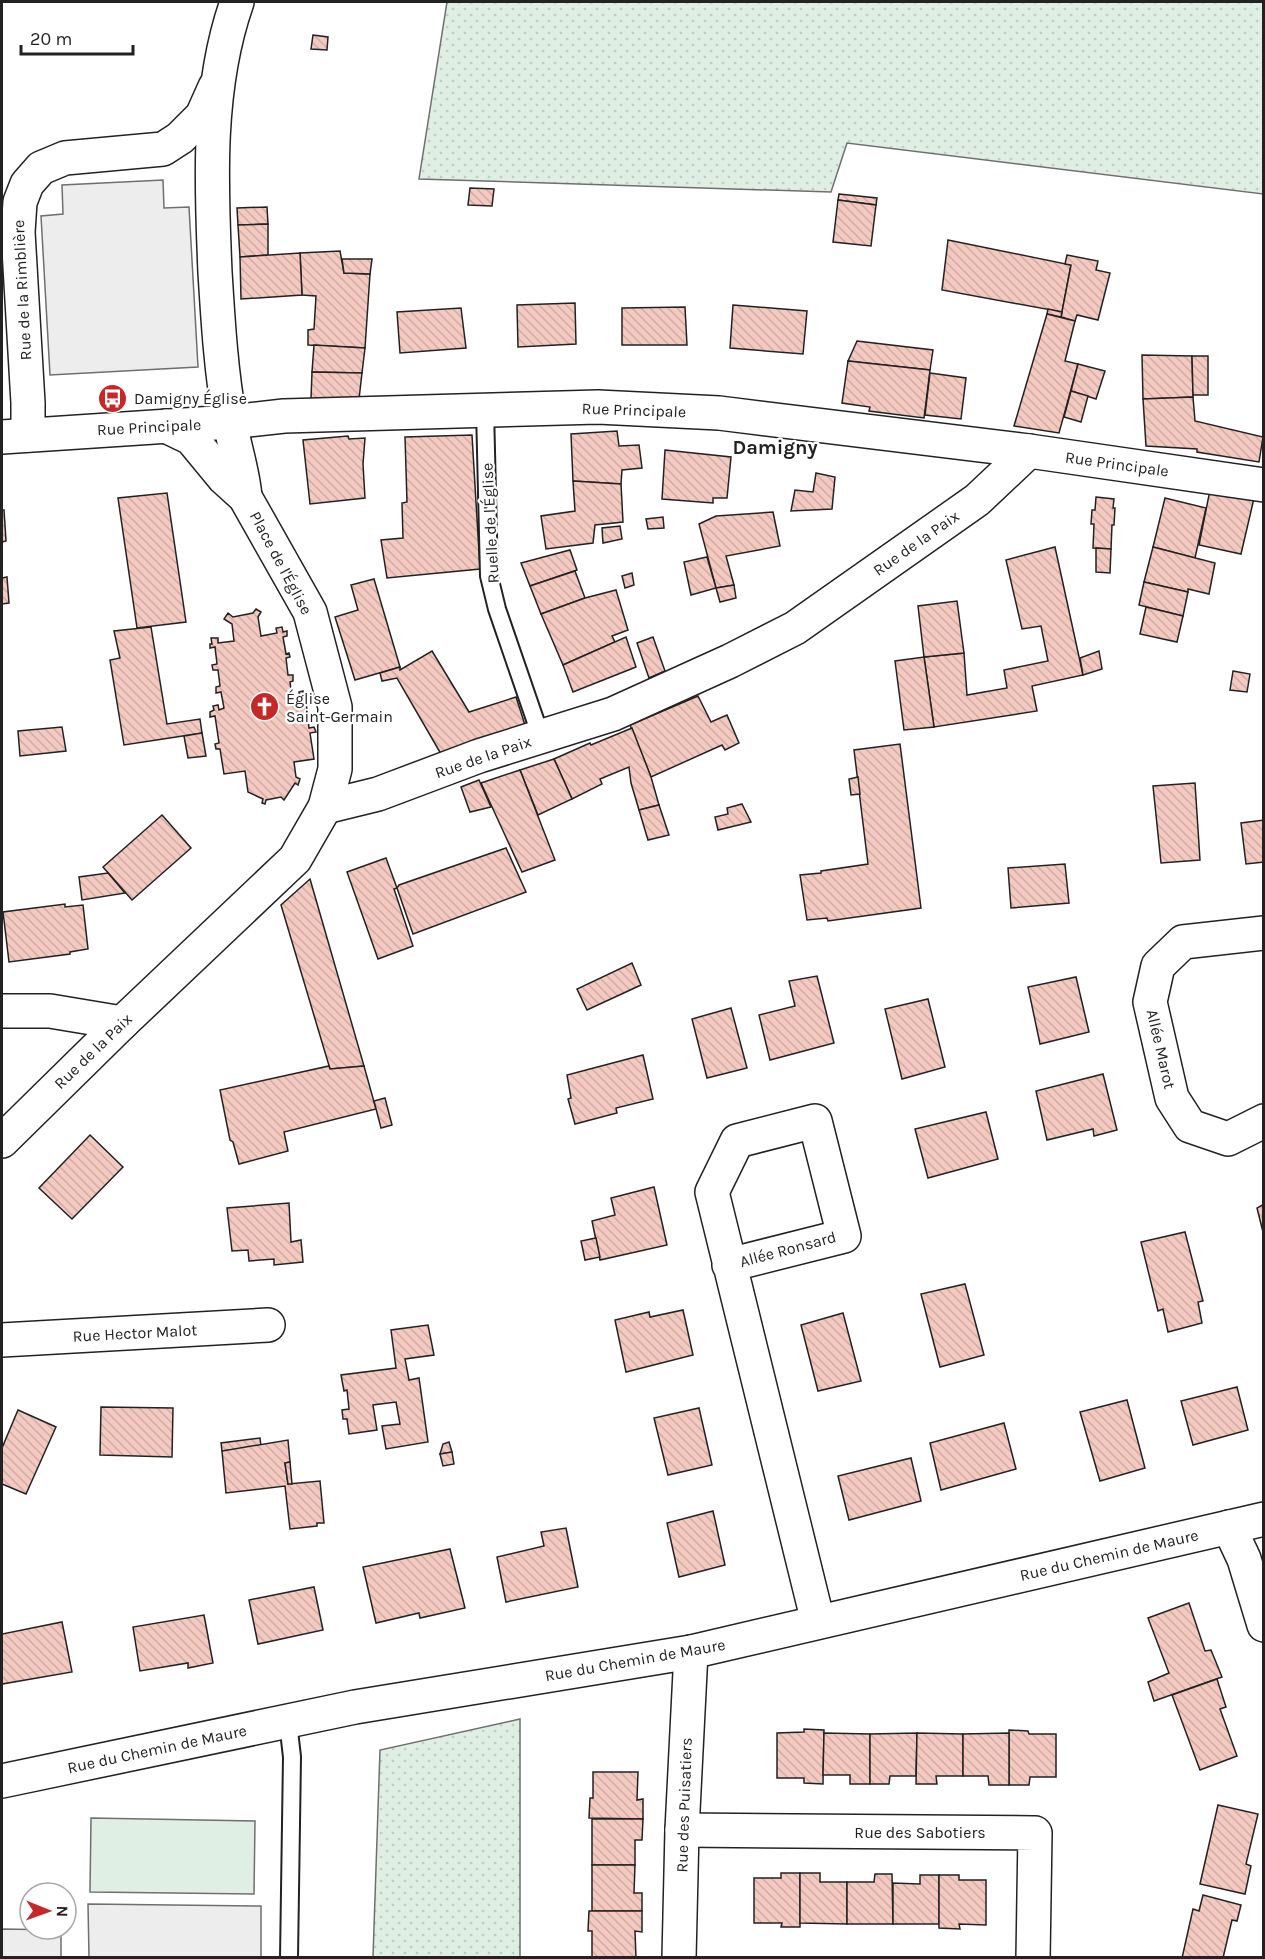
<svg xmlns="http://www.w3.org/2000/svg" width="1265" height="1959" font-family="Karla,sans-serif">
	<defs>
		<pattern id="grass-dots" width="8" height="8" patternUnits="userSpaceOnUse" patternTransform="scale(1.5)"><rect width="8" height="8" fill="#e0efe3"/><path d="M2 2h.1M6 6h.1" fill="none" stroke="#c0cdc2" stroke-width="1.8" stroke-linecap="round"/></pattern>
		<pattern id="building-back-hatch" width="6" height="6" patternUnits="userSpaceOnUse" patternTransform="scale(1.5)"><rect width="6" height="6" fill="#f3c9c0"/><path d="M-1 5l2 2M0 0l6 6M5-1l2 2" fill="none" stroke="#d0aca5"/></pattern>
	</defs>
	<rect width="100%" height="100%" fill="#fff"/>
	<!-- grass -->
	<g fill="url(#grass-dots)" stroke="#6f6f6f" stroke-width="1.5">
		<polygon points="447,2 1263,2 1263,194 847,143 831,192 419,179"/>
		<polygon points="520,1719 520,1957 373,1957 380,1750"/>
	</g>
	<!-- garden -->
	<polygon fill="#e0efe3" stroke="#6f6f6f" stroke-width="1.5" points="91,1818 255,1821 254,1894 90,1892"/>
	<!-- parking -->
	<g fill="#ededed" stroke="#6f6f6f" stroke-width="1.5">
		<polygon points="163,180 164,208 189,207 198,367 50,375 41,216 63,214 62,185"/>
		<polygon points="88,1904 261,1906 261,1957 89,1957"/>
		<polygon points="2,1929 61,1930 61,1957 2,1957"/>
	</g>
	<!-- building -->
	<g fill="url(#building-back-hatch)" stroke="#222" stroke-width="1.5">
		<polygon points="313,35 328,37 327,50 311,49"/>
		<polygon points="470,188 494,189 492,206 468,205"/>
		<polygon points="839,194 877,198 876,205 838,200"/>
		<polygon points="838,200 876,205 871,246 833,242"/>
		<polygon points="267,207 268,224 238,225 237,208"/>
		<polygon points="268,224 268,255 240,257 238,225"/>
		<polygon points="948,240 1071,265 1062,312 942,290"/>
		<polygon points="340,251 344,273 370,274 365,348 308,345 308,330 314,329 316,296 302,295 300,253"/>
		<polygon points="300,253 302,295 241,299 240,257"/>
		<polygon points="1067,255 1098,261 1096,270 1110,273 1098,320 1077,315 1075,321 1061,317 1071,265 1065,264"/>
		<polygon points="342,259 372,259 370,274 344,273"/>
		<polygon points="575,303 576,344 518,347 517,305"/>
		<polygon points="733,305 807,311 803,354 730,348"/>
		<polygon points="685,307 687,345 622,345 622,308"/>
		<polygon points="461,308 466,348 400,353 397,312"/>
		<polygon points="1048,309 1062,312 1061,317 1047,314"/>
		<polygon points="1047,314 1075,321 1065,361 1078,364 1059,433 1014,426"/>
		<polygon points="857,341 933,350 930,370 848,361"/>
		<polygon points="314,345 365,348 362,373 312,372"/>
		<polygon points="1142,355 1192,356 1193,397 1143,399"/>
		<polygon points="1192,356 1208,356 1208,395 1193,395"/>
		<polygon points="848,361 930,370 924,418 869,411 870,407 842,403"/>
		<polygon points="1078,364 1105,371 1096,399 1071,391"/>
		<polygon points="312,372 362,373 359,399 311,399"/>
		<polygon points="930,373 966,378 961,419 925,415"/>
		<polygon points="1071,391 1088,396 1081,422 1064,417"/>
		<polygon points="1193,397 1195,421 1263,437 1259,462 1197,452 1197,449 1146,446 1143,399"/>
		<polygon points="617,431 619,446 639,445 642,468 622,470 621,484 573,481 571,434"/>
		<polygon points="472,435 480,569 387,578 381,540 403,538 402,503 407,502 405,437"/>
		<polygon points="348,436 349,439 365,438 363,464 365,498 310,504 303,440"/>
		<polygon points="665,450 731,457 727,498 713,498 713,503 662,499"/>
		<polygon points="816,473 835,477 832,509 791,511 795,490 813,492"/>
		<polygon points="573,481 621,484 623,522 595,525 593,543 546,549 541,516 575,511"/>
		<polygon points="1210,490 1255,494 1241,554 1199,545"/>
		<polygon points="167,493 186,622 137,628 118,498"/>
		<polygon points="1096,497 1114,499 1113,508 1115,508 1114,525 1112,525 1111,549 1093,548 1094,524 1091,524 1092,510 1095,510"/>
		<polygon points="1165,498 1206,508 1195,558 1153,547"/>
		<polygon points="2,510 4,510 6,541 2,542"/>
		<polygon points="773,512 780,546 726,556 734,585 716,588 699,524 716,516"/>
		<polygon points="663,517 664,528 648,529 646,519"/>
		<polygon points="620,526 622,539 603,543 602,528"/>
		<polygon points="1055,547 1083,675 1032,686 1037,711 934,727 924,657 964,653 967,695 1007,688 1004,670 1048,661 1041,626 1022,629 1006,560"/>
		<polygon points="1153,547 1215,563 1209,594 1188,589 1188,592 1144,582"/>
		<polygon points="1096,548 1111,549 1110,573 1096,572"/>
		<polygon points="570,550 577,570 530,586 521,563"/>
		<polygon points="707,557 716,588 691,595 684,562"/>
		<polygon points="575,571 585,598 541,614 530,586"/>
		<polygon points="632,573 634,585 625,588 622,576"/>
		<polygon points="7,577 9,603 2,604 2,578"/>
		<polygon points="374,579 400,667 355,680 335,617 358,610 351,585"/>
		<polygon points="1144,582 1188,592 1183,616 1139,605"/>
		<polygon points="734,585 736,598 720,602 716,588"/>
		<polygon points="616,590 628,630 612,636 615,642 563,665 541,614 585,598"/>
		<polygon points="957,601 964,653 924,657 918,606"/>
		<polygon points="1146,607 1183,616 1177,642 1140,634"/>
		<polygon points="256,609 261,612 258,617 261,636 277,633 276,628 282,627 283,632 287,631 287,636 283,637 286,654 289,653 290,657 286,658 288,675 293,675 293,681 290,682 292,698 300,697 299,692 303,691 304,696 309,695 310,702 306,702 309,728 314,727 316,732 310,733 314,759 294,762 296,777 300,779 298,785 295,783 284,800 281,797 266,800 265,804 262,803 263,799 248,792 245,771 224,774 220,749 216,749 215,744 219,743 215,716 210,717 210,712 214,710 213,706 218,705 219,710 224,708 221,692 216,693 216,687 220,686 218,670 213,670 212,665 217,664 215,647 210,648 210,644 212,644 211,638 218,638 218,643 234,641 232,624 224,619 228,613 233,617 253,613"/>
		<polygon points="151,627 167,724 200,719 202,733 124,745 110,660 120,658 114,631"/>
		<polygon points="626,637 636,667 573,692 563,665"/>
		<polygon points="653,637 665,671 649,678 637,643"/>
		<polygon points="432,651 469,712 516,697 525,725 441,754 397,678 382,681 380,673 400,667 400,670"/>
		<polygon points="1099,651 1102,669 1083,675 1080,658"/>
		<polygon points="924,657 934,727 904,730 895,661"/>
		<polygon points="1233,671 1250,674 1247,692 1230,690"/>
		<polygon points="698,696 711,722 727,715 739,743 725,750 722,745 651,777 630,725"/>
		<polygon points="62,727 66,751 20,756 18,731"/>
		<polygon points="632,728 651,777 659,805 639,810 631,783 629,767 600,779 602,784 572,799 554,759 590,743 591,745"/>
		<polygon points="202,733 206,756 188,758 184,736"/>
		<polygon points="900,744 921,908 828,921 827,918 807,920 800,875 821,873 821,871 868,864 854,750"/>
		<polygon points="554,759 572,799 538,815 520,770"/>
		<polygon points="520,770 555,860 522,872 481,783"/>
		<polygon points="858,777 860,794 851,795 849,779"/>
		<polygon points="479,780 491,807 470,812 461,787"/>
		<polygon points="1195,783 1200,860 1161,863 1153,786"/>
		<polygon points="742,804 751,822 718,830 715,817 728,814 727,808"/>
		<polygon points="659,805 669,835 648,840 639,810"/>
		<polygon points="162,815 191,848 132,900 103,867"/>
		<polygon points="1264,820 1264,862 1246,864 1241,823"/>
		<polygon points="506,848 526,892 413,934 397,888 399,885"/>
		<polygon points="386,858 397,888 394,889 413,946 378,959 347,872"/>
		<polygon points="1065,864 1069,903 1011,908 1008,868"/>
		<polygon points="108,873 125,893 82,900 79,877"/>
		<polygon points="310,879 364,1066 330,1069 281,905"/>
		<polygon points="65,904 65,907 83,905 88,949 70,952 70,954 9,962 3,912"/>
		<polygon points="632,963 641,985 587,1010 577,989"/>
		<polygon points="817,976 834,1043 770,1060 759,1015 795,1006 789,981"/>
		<polygon points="1076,977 1089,1032 1040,1044 1028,987"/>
		<polygon points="928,999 945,1067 902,1079 885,1009"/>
		<polygon points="731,1008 747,1068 707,1078 692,1019"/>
		<polygon points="643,1055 653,1099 616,1108 617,1113 575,1124 568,1099 571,1098 567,1075"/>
		<polygon points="329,1066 330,1069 364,1066 376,1109 284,1132 288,1151 239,1164 233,1142 230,1140 220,1090"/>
		<polygon points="1103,1074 1117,1130 1094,1136 1093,1129 1047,1140 1036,1091"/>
		<polygon points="385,1098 392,1125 381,1128 374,1101"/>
		<polygon points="986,1112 998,1159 928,1178 915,1129"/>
		<polygon points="90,1135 123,1167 72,1219 39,1188"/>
		<polygon points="654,1187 667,1245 600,1260 592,1221 615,1215 611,1198"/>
		<polygon points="289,1203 291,1242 301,1240 303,1262 274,1265 274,1259 249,1261 248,1250 232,1251 227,1208"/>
		<polygon points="1264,1204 1264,1236 1257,1208"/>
		<polygon points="1185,1232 1203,1301 1198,1302 1202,1323 1168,1332 1163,1309 1158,1311 1141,1242"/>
		<polygon points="596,1238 600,1257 585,1260 581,1241"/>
		<polygon points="965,1284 984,1355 940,1367 921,1294"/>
		<polygon points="683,1310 693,1355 626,1372 615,1320 649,1312 650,1317"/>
		<polygon points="843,1313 861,1381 818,1391 801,1325"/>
		<polygon points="428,1325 434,1355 405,1359 409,1380 419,1378 428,1442 386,1449 382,1426 400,1424 396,1402 373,1405 377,1430 349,1434 347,1419 343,1419 342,1410 349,1409 347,1390 344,1391 341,1375 396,1368 391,1330"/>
		<polygon points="1237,1387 1248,1430 1193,1445 1181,1401"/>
		<polygon points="1127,1400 1145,1468 1100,1481 1080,1412"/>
		<polygon points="101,1407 173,1408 172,1457 100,1455"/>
		<polygon points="699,1408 712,1465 668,1475 654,1418"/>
		<polygon points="18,1410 56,1427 26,1494 2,1484 2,1448"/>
		<polygon points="1004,1423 1016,1469 941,1490 930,1443"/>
		<polygon points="260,1438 261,1446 222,1451 221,1443"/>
		<polygon points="288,1440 290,1462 285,1463 288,1484 320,1481 324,1523 317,1523 317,1526 290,1529 285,1486 226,1493 222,1451"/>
		<polygon points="449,1442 452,1452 440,1454 443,1444"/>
		<polygon points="452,1452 454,1464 443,1466 440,1454"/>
		<polygon points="911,1458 921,1501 849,1520 838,1476"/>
		<polygon points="290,1462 292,1484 288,1484 285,1463"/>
		<polygon points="713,1511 725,1565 679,1577 667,1523"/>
		<polygon points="566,1528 578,1587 506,1602 497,1557 544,1546 541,1532"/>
		<polygon points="450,1549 465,1608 420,1618 419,1613 376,1623 363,1567"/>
		<polygon points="314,1587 323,1630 258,1644 249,1600"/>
		<polygon points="1189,1603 1205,1651 1211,1650 1222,1677 1154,1701 1148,1682 1169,1673 1148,1618"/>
		<polygon points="204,1615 213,1663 188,1668 188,1663 140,1671 133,1627"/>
		<polygon points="62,1622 72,1672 2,1684 2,1634"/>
		<polygon points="1217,1679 1226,1707 1220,1709 1237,1756 1200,1770 1172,1695"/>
		<polygon points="804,1729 824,1730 823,1784 804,1783 804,1778 777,1778 777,1733 804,1732"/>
		<polygon points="1009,1730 1028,1731 1029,1734 1056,1734 1056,1777 1030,1777 1029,1785 1009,1785"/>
		<polygon points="824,1733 870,1734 870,1784 850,1784 850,1775 823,1775"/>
		<polygon points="917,1733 916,1776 890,1776 889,1784 870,1784 870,1734"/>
		<polygon points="917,1733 963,1734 963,1776 936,1776 937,1784 916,1784"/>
		<polygon points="1009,1733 1009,1785 989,1785 988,1776 963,1776 963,1734"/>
		<polygon points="593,1772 638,1772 637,1800 643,1799 643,1819 589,1818 590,1798 593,1798"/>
		<polygon points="1218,1805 1258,1814 1246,1864 1251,1866 1245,1894 1200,1884"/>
		<polygon points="592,1819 643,1819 642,1840 635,1840 635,1865 592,1865"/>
		<polygon points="592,1865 635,1865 634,1893 642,1893 642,1911 592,1911"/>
		<polygon points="781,1873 800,1873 800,1927 781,1927 782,1923 754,1923 754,1878 781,1878"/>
		<polygon points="800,1873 820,1873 820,1882 847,1882 847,1924 800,1923"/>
		<polygon points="875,1874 892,1874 893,1924 847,1924 847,1882 874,1882"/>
		<polygon points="920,1875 939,1875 939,1924 893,1924 893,1883 920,1884"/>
		<polygon points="939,1875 959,1875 959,1880 986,1880 986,1925 959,1924 960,1929 939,1928"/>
		<polygon points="1203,1895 1241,1905 1237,1921 1232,1920 1223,1958 1182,1958 1193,1909 1199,1911"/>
		<polygon points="589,1911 642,1911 642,1932 635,1931 636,1958 592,1958 592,1931 588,1931"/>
	</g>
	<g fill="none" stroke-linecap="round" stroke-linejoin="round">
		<defs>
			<g id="lane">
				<polyline points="485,409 489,576 497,609 541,737"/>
				<polyline points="288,1722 292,1757 289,1958"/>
			</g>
			<g id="street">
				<polyline points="325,807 378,794 479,756 613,714 730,661 795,628 977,500 1029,451"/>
				<polyline points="1264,933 1183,942 1158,966 1150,1002 1172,1098 1190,1126 1228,1139 1264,1121"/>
				<polyline points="2,1011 50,1011 122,1023"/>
				<polyline points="729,1265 844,1236 815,1121 737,1141 712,1192 818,1622"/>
				<polyline points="2,1340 268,1325"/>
				<polyline points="1229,1527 1244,1559 1264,1625"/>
				<polyline points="2,1781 355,1707 691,1652 1264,1519"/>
				<polyline points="682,1830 1035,1833 1033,1958"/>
				<polyline points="679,1958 682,1830 691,1652"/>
			</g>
			<g id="secondary">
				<path d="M237,2C207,87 211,182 215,272C218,321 221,372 230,421C234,447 243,471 245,497"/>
				<polyline points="28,435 28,403 18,232 20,202 27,184 41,168 65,158 163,149 180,138 202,116 215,87"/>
				<polyline points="2,437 230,422 284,416 598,407 719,413 1029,451 1264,485"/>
				<polyline points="2,1141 122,1023 295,859 325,807 335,769 335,707 310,612 245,497 224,478 191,438 166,426"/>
			</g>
		</defs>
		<!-- lane casing -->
		<use href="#lane" stroke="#222" stroke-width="20"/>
		<!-- street casing -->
		<use href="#street" stroke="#222" stroke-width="36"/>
		<!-- secondary casing -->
		<use href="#secondary" stroke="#222" stroke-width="36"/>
		<!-- lane -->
		<use href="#lane" stroke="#fff" stroke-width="16"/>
		<!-- street -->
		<use href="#street" stroke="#fff" stroke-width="33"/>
		<!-- secondary -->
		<use href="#secondary" stroke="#fff" stroke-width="33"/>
	</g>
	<!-- icons -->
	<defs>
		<symbol id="bus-disc" viewBox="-11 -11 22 22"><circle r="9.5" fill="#c62828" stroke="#fff"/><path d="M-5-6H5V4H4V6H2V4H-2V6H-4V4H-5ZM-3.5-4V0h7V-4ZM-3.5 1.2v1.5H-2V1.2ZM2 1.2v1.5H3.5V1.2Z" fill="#fff"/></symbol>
		<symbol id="church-disc" viewBox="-11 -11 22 22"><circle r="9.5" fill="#c62828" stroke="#fff"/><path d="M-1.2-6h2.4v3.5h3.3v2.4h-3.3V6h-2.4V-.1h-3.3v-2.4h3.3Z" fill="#fff"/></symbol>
	</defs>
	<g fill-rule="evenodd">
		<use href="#bus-disc" x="96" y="382" width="33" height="33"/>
		<use href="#church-disc" x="248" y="690" width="33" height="33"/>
	</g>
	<g text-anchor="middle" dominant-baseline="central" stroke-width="4.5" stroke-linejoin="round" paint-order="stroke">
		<!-- street labels -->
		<g font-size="16" fill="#222" stroke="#fff">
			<text transform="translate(22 290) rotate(-93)">Rue de la Rimblière</text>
			<text transform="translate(634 410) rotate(2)">Rue Principale</text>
			<text transform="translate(149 427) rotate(-3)">Rue Principale</text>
			<text transform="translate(1117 464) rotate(8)">Rue Principale</text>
			<text transform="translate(490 523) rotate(-93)">Ruelle de l'Église</text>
			<text transform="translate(916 543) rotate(-35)">Rue de la Paix</text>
			<text transform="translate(281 563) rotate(62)">Place de l'Église</text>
			<text transform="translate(483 757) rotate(-19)">Rue de la Paix</text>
			<text transform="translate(1161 1049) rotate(77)">Allée Marot</text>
			<text transform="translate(93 1051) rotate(-44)">Rue de la Paix</text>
			<text transform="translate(788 1249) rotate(-15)">Allée Ronsard</text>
			<text transform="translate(135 1333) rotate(-3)">Rue Hector Malot</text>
			<text transform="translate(1109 1555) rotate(-13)">Rue du Chemin de Maure</text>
			<text transform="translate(635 1660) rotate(-10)">Rue du Chemin de Maure</text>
			<text transform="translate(157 1749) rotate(-12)">Rue du Chemin de Maure</text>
			<text transform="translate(684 1805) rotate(-88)">Rue des Puisatiers</text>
			<text x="920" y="1832">Rue des Sabotiers</text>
		</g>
		<!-- poi labels -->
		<g font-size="16" fill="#222" stroke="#fff" text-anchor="start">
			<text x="134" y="398">Damigny Église</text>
			<text x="286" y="698">Église<tspan x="286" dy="18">Saint-Germain</tspan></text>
		</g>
		<!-- quarter labels -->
		<g font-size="20" font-weight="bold" fill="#222" stroke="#fff">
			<text x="775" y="447">Damigny</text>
		</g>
	</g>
	<!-- border -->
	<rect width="1265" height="1959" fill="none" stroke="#222222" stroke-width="6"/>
	<!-- north arrow -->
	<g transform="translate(48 1911) rotate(91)"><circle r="28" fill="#ffffff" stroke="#a7a7a7" stroke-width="1.5"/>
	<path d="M0-4.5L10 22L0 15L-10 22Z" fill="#c62828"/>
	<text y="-9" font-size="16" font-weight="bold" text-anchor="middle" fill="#222222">N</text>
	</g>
	<!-- scale -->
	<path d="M21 45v9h112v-9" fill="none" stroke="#222222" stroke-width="3"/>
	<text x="30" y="45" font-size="18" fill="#222222" stroke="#ffffff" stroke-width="4.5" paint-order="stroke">20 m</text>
</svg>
